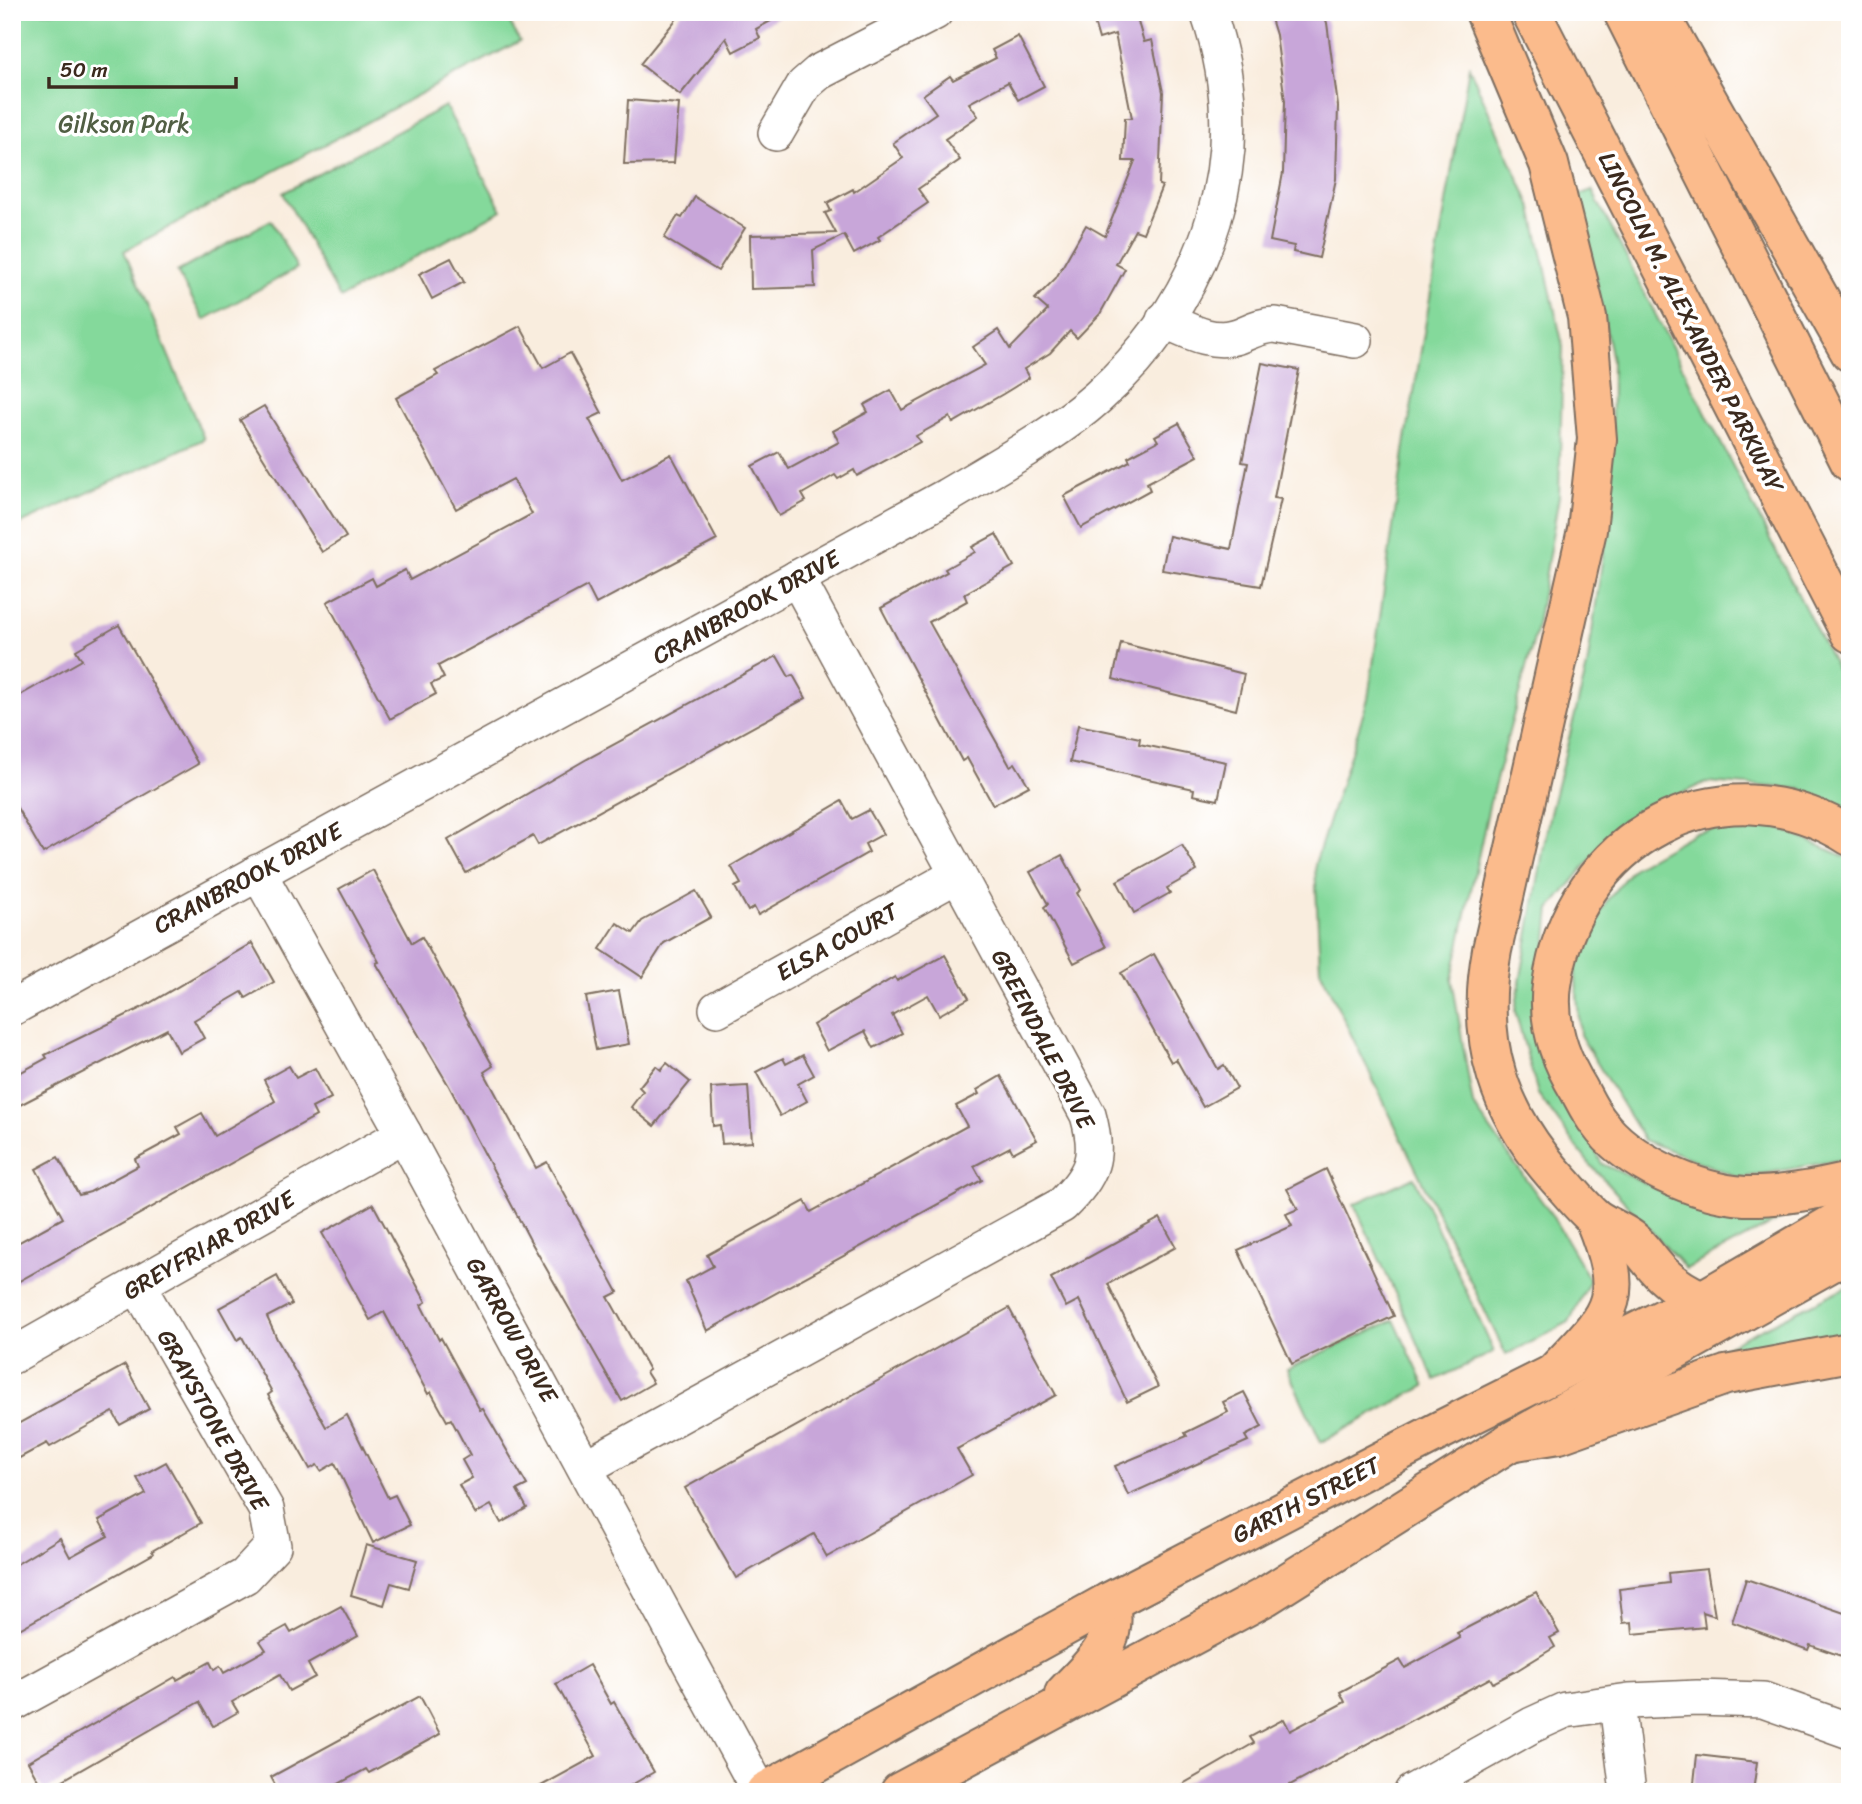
<svg xmlns="http://www.w3.org/2000/svg" width="1862" height="1804" font-family="Sriracha,sans-serif">
	<rect width="100%" height="100%" fill="#fff"/>
	<filter id="ink" filterUnits="userSpaceOnUse"><feTurbulence type="fractalNoise" baseFrequency=".0143" numOctaves="2"/><feDisplacementMap in="SourceGraphic" scale="14" xChannelSelector="R" yChannelSelector="G"/><feConvolveMatrix kernelMatrix="1 2 1 2 8 2 1 2 1" color-interpolation-filters="sRGB"/></filter>
	<filter id="wash" filterUnits="userSpaceOnUse"><feTurbulence type="fractalNoise" baseFrequency=".00686" numOctaves="4" result="noise"/><feDisplacementMap in="SourceGraphic" scale="28" xChannelSelector="R" yChannelSelector="G"/><feGaussianBlur stdDeviation="1.57" result="paint"/><feColorMatrix in="noise" values="0 0 0 0 0 0 0 0 0 0 0 0 0 0 0 0 0 1.4 0 .05"/><feComposite in="paint" operator="in"/></filter>
	<g filter="url(#wash)">
		<rect width="100%" height="100%" fill="#f9edde"/>
		<!-- green -->
		<g fill="#84d99b" stroke="#60825c" stroke-width="2">
			<polygon points="12,12 504,12 520,41 124,251 204,439 12,528"/>
			<polygon points="1469,67 1532,209 1563,346 1559,496 1536,631 1489,806 1452,979 1473,1105 1551,1214 1590,1280 1569,1322 1506,1355 1320,970 1315,864 1368,699 1405,445"/>
			<polygon points="445,106 502,210 340,298 283,193"/>
			<polygon points="1592,190 1850,696 1850,815 1801,789 1706,782 1622,821 1550,909 1537,1036 1602,1164 1697,1206 1779,1220 1686,1269 1588,1162 1538,1094 1515,1011 1549,817 1587,667 1611,499 1612,360 1579,195"/>
			<polygon points="271,220 297,268 204,320 177,272"/>
			<polygon points="1739,825 1772,825 1850,859 1850,1158 1740,1178 1644,1140 1580,1035 1575,965 1607,900 1634,867 1694,833"/>
			<polygon points="1414,1177 1494,1352 1435,1380 1354,1204"/>
			<polygon points="1850,1285 1850,1338 1697,1372 1696,1361"/>
			<polygon points="1394,1320 1425,1386 1321,1442 1287,1369"/>
		</g>
		<g id="blocks">
			<!-- building -->
			<g fill="#c8a6d9">
				<polygon points="682,12 787,12 756,29 760,38 733,52 726,38 680,95 640,64"/>
				<polygon points="1091,12 1135,12 1144,42 1152,40 1163,92 1159,185 1162,186 1143,233 1135,230 1116,264 1125,269 1100,314 1077,338 1070,331 1050,353 1024,369 1029,378 1003,394 953,423 950,417 916,436 920,442 857,476 854,470 838,479 835,475 802,494 806,501 779,516 752,466 779,452 789,469 839,442 833,431 868,412 864,405 891,390 902,410 985,365 973,347 998,330 1010,349 1048,310 1035,299 1056,278 1086,225 1105,236 1135,161 1123,161 1125,118 1132,118 1115,34 1099,39"/>
				<polygon points="1269,12 1323,12 1327,23 1338,106 1336,179 1319,258 1293,252 1294,246 1270,241 1283,173 1285,101 1276,35"/>
				<polygon points="1018,36 1044,86 1018,100 1008,82 969,103 978,116 945,139 960,160 918,189 928,203 878,237 880,240 854,254 844,235 813,250 815,287 751,289 750,235 836,233 825,213 831,211 827,203 853,189 854,192 903,158 893,143 936,113 923,95 950,76 953,80 996,58 992,50"/>
				<polygon points="628,100 679,104 674,163 624,164"/>
				<polygon points="695,197 745,228 718,271 664,238 678,216 682,218"/>
				<polygon points="451,258 464,282 432,299 419,274"/>
				<polygon points="520,326 543,368 570,353 602,413 589,419 622,480 671,454 717,540 596,604 587,586 438,666 444,678 431,684 436,694 390,719 327,602 372,578 376,586 405,570 410,580 532,514 513,479 456,509 396,398 438,375 435,371"/>
				<polygon points="1262,363 1299,370 1274,498 1281,499 1261,586 1162,570 1169,536 1231,549 1248,463 1242,462"/>
				<polygon points="264,406 346,537 322,552 240,420"/>
				<polygon points="1179,423 1198,456 1147,483 1150,490 1081,528 1064,496 1130,461 1128,457 1158,441 1155,436"/>
				<polygon points="996,534 1014,566 964,594 967,601 929,622 1010,766 1015,763 1029,786 993,805 967,758 962,761 881,608 947,572 945,569 975,552 972,547"/>
				<polygon points="119,625 198,764 43,853 12,799 12,700 82,660 76,650"/>
				<polygon points="1121,643 1244,674 1236,710 1113,679"/>
				<polygon points="777,656 789,677 793,675 806,698 538,845 533,836 466,873 448,840 587,759"/>
				<polygon points="1078,725 1140,738 1139,744 1226,762 1218,800 1193,795 1194,789 1070,762"/>
				<polygon points="842,801 852,819 869,810 883,834 865,844 869,852 758,915 754,907 748,911 735,887 741,884 731,866"/>
				<polygon points="1182,845 1197,871 1167,888 1170,893 1134,913 1117,881"/>
				<polygon points="1062,855 1081,890 1077,893 1106,947 1074,963 1044,907 1048,904 1030,872"/>
				<polygon points="373,870 412,943 422,937 493,1066 484,1072 536,1168 547,1162 618,1292 608,1297 649,1370 646,1372 653,1383 622,1401 530,1240 449,1086 376,963 379,962 339,889"/>
				<polygon points="696,891 711,917 664,943 642,977 600,949 617,923 633,933 642,921"/>
				<polygon points="252,943 274,982 246,998 242,992 194,1020 204,1038 179,1052 167,1029 12,1109 12,1077 47,1058 45,1055 143,1007"/>
				<polygon points="1154,954 1218,1069 1224,1065 1237,1088 1203,1107 1176,1059 1171,1062 1121,973"/>
				<polygon points="945,955 969,998 939,1015 928,995 892,1015 902,1033 874,1048 865,1031 827,1051 813,1025 895,977 897,981"/>
				<polygon points="619,991 629,1044 596,1050 586,997"/>
				<polygon points="803,1055 814,1075 798,1084 807,1101 780,1116 756,1072 783,1058 786,1064"/>
				<polygon points="667,1063 690,1082 654,1126 631,1107 643,1091 639,1087 656,1066 661,1070"/>
				<polygon points="289,1066 296,1078 315,1068 331,1098 312,1108 316,1116 12,1285 12,1246 63,1218 36,1169 58,1157 79,1195 90,1192 138,1166 135,1159 181,1134 177,1127 202,1113 215,1136 275,1101 264,1080"/>
				<polygon points="1001,1076 1037,1140 1013,1153 1010,1147 974,1166 982,1180 707,1331 686,1281 713,1266 707,1255 805,1201 811,1212 967,1126 956,1106 979,1094 977,1090"/>
				<polygon points="748,1086 752,1142 722,1144 720,1125 713,1126 711,1088"/>
				<polygon points="1326,1169 1394,1316 1292,1364 1238,1250 1292,1226 1286,1214 1298,1209 1287,1189"/>
				<polygon points="373,1204 426,1302 421,1305 439,1340 441,1338 480,1410 483,1409 527,1485 517,1490 527,1508 501,1523 491,1505 475,1514 459,1485 472,1478 462,1460 470,1455 451,1419 447,1421 431,1392 428,1394 384,1312 370,1320 322,1233"/>
				<polygon points="1160,1218 1176,1247 1108,1284 1158,1387 1127,1402 1079,1300 1066,1307 1051,1278"/>
				<polygon points="277,1276 292,1304 267,1317 277,1339 326,1427 347,1415 388,1498 395,1495 410,1525 373,1543 335,1463 321,1471 317,1465 310,1469 268,1395 272,1392 242,1337 237,1340 219,1308"/>
				<polygon points="1009,1308 1056,1395 957,1449 972,1475 827,1557 814,1534 736,1578 685,1488"/>
				<polygon points="125,1365 149,1409 120,1425 113,1412 50,1447 47,1443 12,1462 12,1427"/>
				<polygon points="1244,1392 1262,1427 1245,1436 1248,1441 1128,1495 1115,1466 1187,1436 1185,1433 1228,1412 1223,1402"/>
				<polygon points="166,1462 201,1523 152,1551 153,1554 12,1633 12,1567 60,1538 70,1557 108,1536 99,1520 146,1494 137,1478"/>
				<polygon points="366,1545 417,1560 409,1588 391,1583 384,1605 351,1595"/>
				<polygon points="1707,1569 1715,1616 1703,1612 1705,1627 1633,1634 1632,1622 1623,1623 1619,1589 1669,1583 1668,1573"/>
				<polygon points="1746,1579 1850,1615 1850,1659 1810,1645 1808,1650 1732,1622"/>
				<polygon points="1536,1592 1559,1633 1550,1638 1555,1647 1516,1671 1493,1683 1490,1678 1277,1792 1169,1792 1254,1743 1250,1737 1284,1719 1290,1731 1345,1702 1340,1692 1400,1660 1405,1668 1460,1638 1457,1633"/>
				<polygon points="341,1606 358,1636 308,1664 315,1677 289,1691 280,1675 232,1702 238,1712 213,1726 199,1702 44,1791 28,1762 175,1677 177,1680 210,1662 214,1670 220,1666 224,1673 266,1650 260,1641 287,1626 291,1633"/>
				<polygon points="589,1665 611,1704 614,1702 654,1772 619,1792 530,1792 596,1756 556,1684"/>
				<polygon points="420,1696 440,1734 369,1773 366,1769 324,1792 279,1792 271,1777"/>
				<polygon points="1697,1755 1757,1762 1753,1792 1693,1792"/>
			</g>
		</g>
	</g>
	<g filter="url(#ink)">
		<use href="#blocks" fill-opacity="0" stroke="#7e6e61" stroke-width="2"/>
		<g fill="none" stroke-linecap="round" stroke-linejoin="round">
			<defs>
				<g id="minor">
					<polyline points="776,133 804,85 819,72 935,12"/>
					<path d="M1164,320C1187,330 1212,345 1238,336C1251,331 1261,325 1275,325L1355,340"/>
					<polyline points="258,872 404,1134 760,1792"/>
					<path d="M12,1008L947,496C998,465 1054,436 1098,397C1209,297 1258,155 1208,12"/>
					<polyline points="717,1009 957,875"/>
					<polyline points="12,1356 404,1134"/>
					<path d="M586,1467L1062,1205C1093,1174 1100,1157 1088,1115L797,578"/>
					<polyline points="12,1704 245,1576 273,1546 266,1509 138,1286"/>
					<polyline points="1617,1704 1628,1792"/>
					<polyline points="1412,1792 1532,1725 1565,1710 1629,1701 1697,1698 1763,1700 1850,1731"/>
				</g>
				<g id="major">
					<path d="M1064,1694C1089,1667 1121,1643 1109,1602"/>
					<polyline points="765,1792 1109,1602 1441,1430 1711,1295 1850,1214"/>
					<polyline points="900,1792 1266,1596 1510,1442 1850,1252"/>
				</g>
				<g id="highway">
					<path d="M1485,12L1549,164L1587,317L1597,439L1587,530L1492,950C1475,1042 1498,1114 1562,1183C1572,1194 1583,1208 1595,1218C1606,1226 1620,1231 1631,1239C1643,1249 1651,1264 1663,1275C1686,1297 1714,1306 1744,1311"/>
					<polyline points="1531,12 1850,633"/>
					<polyline points="1623,12 1850,462"/>
					<polyline points="1658,12 1850,352"/>
					<path d="M1850,836C1720,755 1572,838 1552,985C1547,1022 1560,1059 1579,1090C1585,1101 1590,1112 1598,1122C1626,1162 1697,1193 1745,1196C1780,1197 1816,1190 1850,1182"/>
					<path d="M1552,1375C1610,1313 1629,1304 1594,1218"/>
					<polyline points="1510,1442 1559,1434 1726,1375 1850,1352"/>
				</g>
			</defs>
			<!-- minor casing -->
			<use href="#minor" stroke="#7e6e61" stroke-width="38"/>
			<!-- major casing -->
			<use href="#major" stroke="#7e6e61" stroke-width="42"/>
			<!-- highway casing -->
			<use href="#highway" stroke="#7e6e61" stroke-width="42"/>
			<!-- minor -->
			<use href="#minor" stroke="#fff" stroke-width="35"/>
			<!-- major -->
			<use href="#major" stroke="#fbbb8c" stroke-width="38"/>
			<!-- highway -->
			<use href="#highway" stroke="#fbbb8c" stroke-width="38"/>
		</g>
	</g>
	<g text-anchor="middle" dominant-baseline="central" stroke-width="7" stroke-linejoin="round" paint-order="stroke">
		<!-- park labels -->
		<g font-size="24" fill="#515f44" stroke="#fff">
			<text x="124" y="124">Gilkson Park</text>
		</g>
		<!-- street labels -->
		<g font-size="24" fill="#3b2a1e" stroke="#fff">
			<text transform="translate(1691 322) rotate(63)">LINCOLN M. ALEXANDER PARKWAY</text>
			<text transform="translate(746 607) rotate(-29)">CRANBROOK DRIVE</text>
			<text transform="translate(248 878) rotate(-28)">CRANBROOK DRIVE</text>
			<text transform="translate(837 942) rotate(-29)">ELSA COURT</text>
			<text transform="translate(1043 1039) rotate(63)">GREENDALE DRIVE</text>
			<text transform="translate(209 1245) rotate(-30)">GREYFRIAR DRIVE</text>
			<text transform="translate(512 1330) rotate(61)">GARROW DRIVE</text>
			<text transform="translate(213 1420) rotate(61)">GRAYSTONE DRIVE</text>
			<text transform="translate(1306 1500) rotate(-27)">GARTH STREET</text>
		</g>
	</g>
	<!-- margin -->
	<rect width="1862" height="1804" fill="none" stroke="#fff" stroke-width="42"/>
	<!-- scale -->
	<path d="M49 77v10h187v-10" fill="none" stroke="#3b2a1e" stroke-width="3.5"/>
	<text x="60" y="77" font-size="21" fill="#3b2a1e" stroke="#ffffff" stroke-width="5" paint-order="stroke">50 m</text>
</svg>
